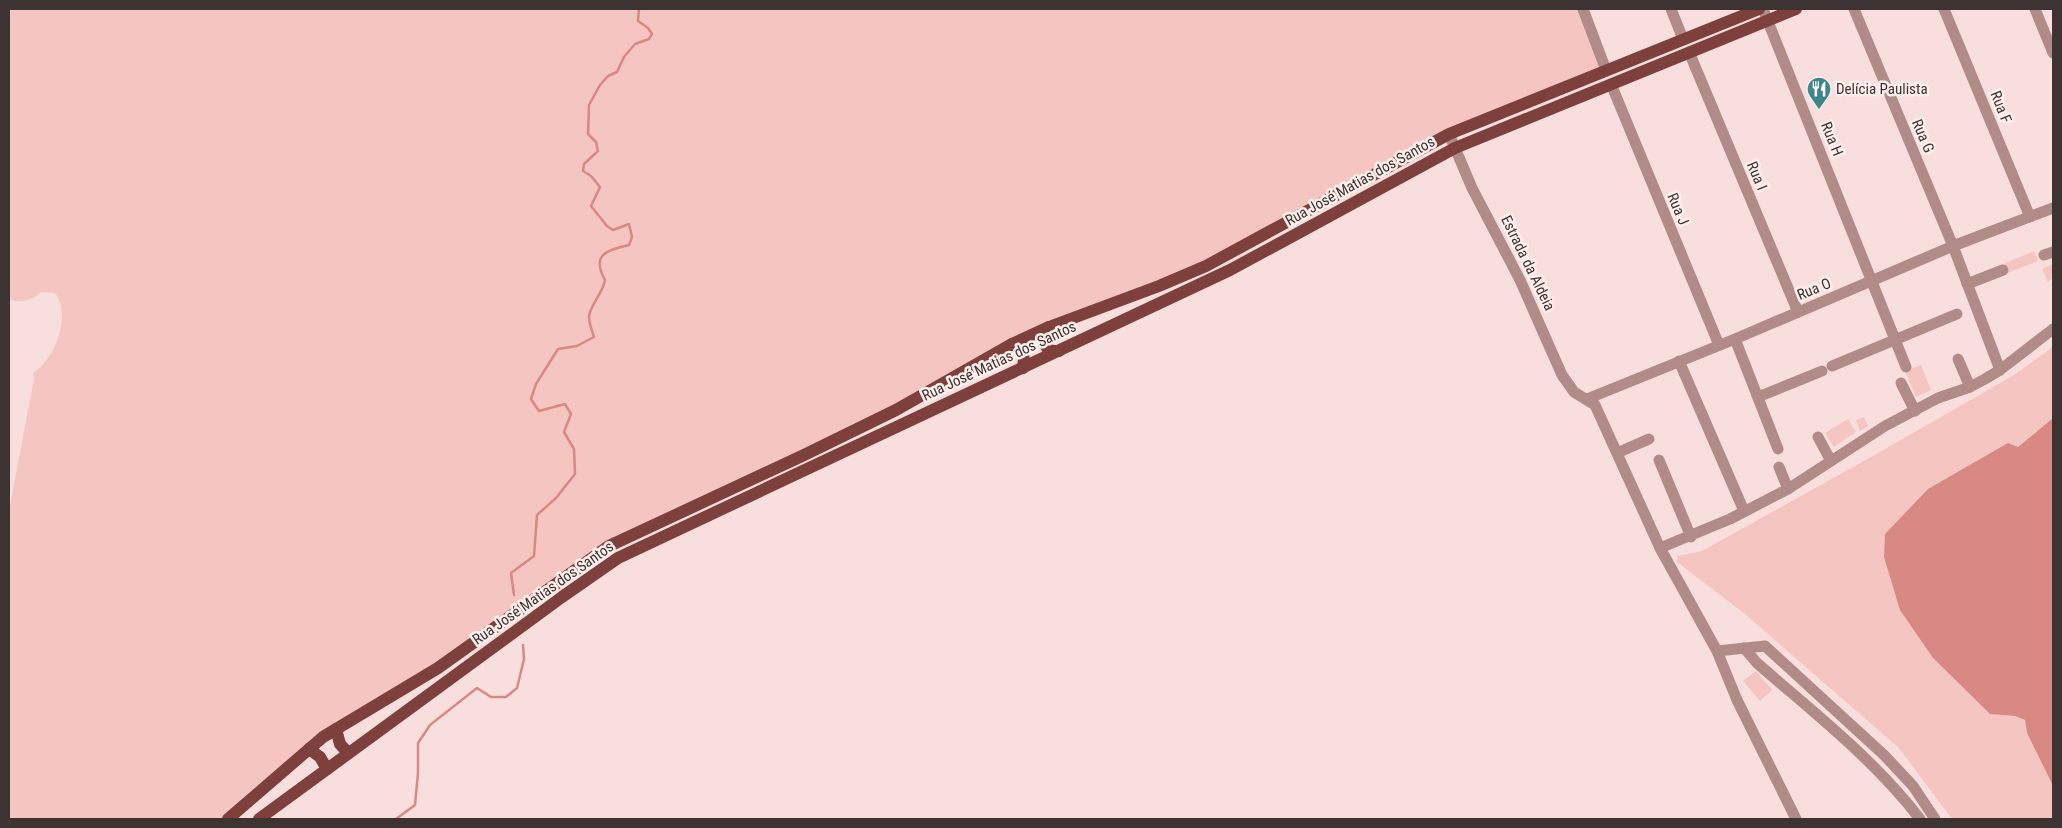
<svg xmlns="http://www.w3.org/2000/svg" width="2062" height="828" font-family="'Roboto Condensed',sans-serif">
	<rect width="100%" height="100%" fill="#f8dfdd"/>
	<!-- green -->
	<g fill="#f5c5c1">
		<path d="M9,9H1583L1606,70L1449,134L1250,243L1049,327L933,389L623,539L438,668L336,729L228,819H9V511L34,379L33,373C55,359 72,315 55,293L42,292C32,300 22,304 9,299Z"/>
		<polygon points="2034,251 2038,261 2005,274 2001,265"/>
		<polygon points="2053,264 2053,278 2048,282 2042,269"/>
		<polygon points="2053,347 2053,418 2018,447 1933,658 1990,714 2015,716 2025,720 2027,733 2053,786 2053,819 1952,819 1899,748 1745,614 1677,562 1678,556 1702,551 1871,457 2014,375"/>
		<polygon points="1921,365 1931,390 1916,397 1905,371"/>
		<polygon points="1864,417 1868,426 1860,431 1856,420"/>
		<polygon points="1848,419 1856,432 1834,447 1825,433"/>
		<polygon points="1756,671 1772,690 1760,701 1743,681"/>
	</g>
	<!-- water -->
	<polygon fill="#d98983" points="2053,418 2053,786 2027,733 2025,720 2015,716 1990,714 1933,658 1900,610 1884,557 1885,534 1928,489 2008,443 2018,447"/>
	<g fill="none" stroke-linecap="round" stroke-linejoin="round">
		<!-- stream -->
		<g stroke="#d98983" stroke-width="2.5">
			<path d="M514,595L511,573L534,556L537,515L556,498L575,474L574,449L564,432L571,414L565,404L539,411L531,399L536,384L558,349L577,346L594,337C592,331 589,323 589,317C589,307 603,293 605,280C591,255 606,250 629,245L632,237L629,224L613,230L607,226L591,206L600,187L591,176L583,171L584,164L598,151L596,142L588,134L589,105L600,85L608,76L617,72L624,57L635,44L649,39L652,34L648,28L638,21L639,9"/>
			<polyline points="396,819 415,805 418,773 418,743 430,725 477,688 491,697 506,697 517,688 524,659 523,645"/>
		</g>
		<!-- minor -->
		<g stroke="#b08b88" stroke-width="11">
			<polyline points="1583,9 1606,70"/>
			<polyline points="1671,9 1683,39"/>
			<polyline points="1763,9 1906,367"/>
			<polyline points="1854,9 1953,246 2000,370"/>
			<polyline points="1944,9 2030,217"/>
			<polyline points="2035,9 2053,53"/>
			<polyline points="1689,52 1798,312"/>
			<polyline points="1611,84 1719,345"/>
			<polyline points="1449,134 1472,188 1520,280 1562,375 1574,392 1595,405 1660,548 1730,519 1788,489 1885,426 1938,398 1970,387 1985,379 2000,370 2053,329"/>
			<polyline points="2044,255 2053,252"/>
			<polyline points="1967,284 2003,270"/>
			<polyline points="1735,339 1778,449"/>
			<polyline points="1958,359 1970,387"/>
			<polyline points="1679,361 1744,511"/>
			<polyline points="1832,366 1957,314"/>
			<polyline points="1901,383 1915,411"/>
			<polyline points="1758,397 1822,371"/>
			<polyline points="1587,399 1735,339 1953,246 2053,208"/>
			<polyline points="1818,437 1831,461"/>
			<polyline points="1617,453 1649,439"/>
			<polyline points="1659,460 1691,537"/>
			<polyline points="1779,467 1788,489"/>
			<polyline points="1660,548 1717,651 1737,700 1796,819"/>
			<path d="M1744,648L1757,663C1814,713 1874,759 1920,819"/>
			<polyline points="1717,651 1765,646 1884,755 1913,786 1935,819"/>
		</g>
		<!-- major -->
		<g stroke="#7d403d" stroke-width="12">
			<polyline points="1049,327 1043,339 1047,348 1052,351 1059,351"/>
			<path d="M1012,344C1024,348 1025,356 1023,368"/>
			<polyline points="336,729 340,744 348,753"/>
			<polyline points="309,749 320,757 327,769"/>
			<polyline points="228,819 323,737 438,668 609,546 802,456 896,410 1012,344 1049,327 1159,286 1206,266 1449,134 1759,9"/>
			<polyline points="259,819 562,597 618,558 1230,270 1455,148 1796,9"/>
		</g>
	</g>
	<!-- icons -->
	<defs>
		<symbol id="restaurant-pin" viewBox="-11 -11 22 30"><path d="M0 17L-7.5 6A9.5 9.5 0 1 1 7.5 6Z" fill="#3e858d" stroke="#feefed"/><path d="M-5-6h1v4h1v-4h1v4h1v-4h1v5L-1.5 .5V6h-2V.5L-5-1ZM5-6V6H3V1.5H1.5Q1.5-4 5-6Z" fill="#fff"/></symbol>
	</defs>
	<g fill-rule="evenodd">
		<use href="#restaurant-pin" x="1805" y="75" width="28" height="38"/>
	</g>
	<g text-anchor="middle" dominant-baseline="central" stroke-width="5" stroke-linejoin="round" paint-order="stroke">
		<!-- poi labels -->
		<g font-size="15" fill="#3c3332" stroke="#feefed" text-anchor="start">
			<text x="1836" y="89">Delícia Paulista</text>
		</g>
		<!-- street labels -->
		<g font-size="15" fill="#3c3332" stroke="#feefed">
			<text transform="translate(2001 107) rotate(68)">Rua F</text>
			<text transform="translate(1923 136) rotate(67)">Rua G</text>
			<text transform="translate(1832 139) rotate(68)">Rua H</text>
			<text transform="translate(1757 176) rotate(67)">Rua I</text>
			<text transform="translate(1360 181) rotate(-29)">Rua José Matias dos Santos</text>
			<text transform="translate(1678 209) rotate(67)">Rua J</text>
			<text transform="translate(1528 263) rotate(64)">Estrada da Aldeia</text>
			<text transform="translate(1814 289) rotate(-22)">Rua O</text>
			<text transform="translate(999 361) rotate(-25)">Rua José Matias dos Santos</text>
			<text transform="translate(543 593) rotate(-35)">Rua José Matias dos Santos</text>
		</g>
	</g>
	<!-- border -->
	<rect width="2062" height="828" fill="none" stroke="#3c3332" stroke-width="20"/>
</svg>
